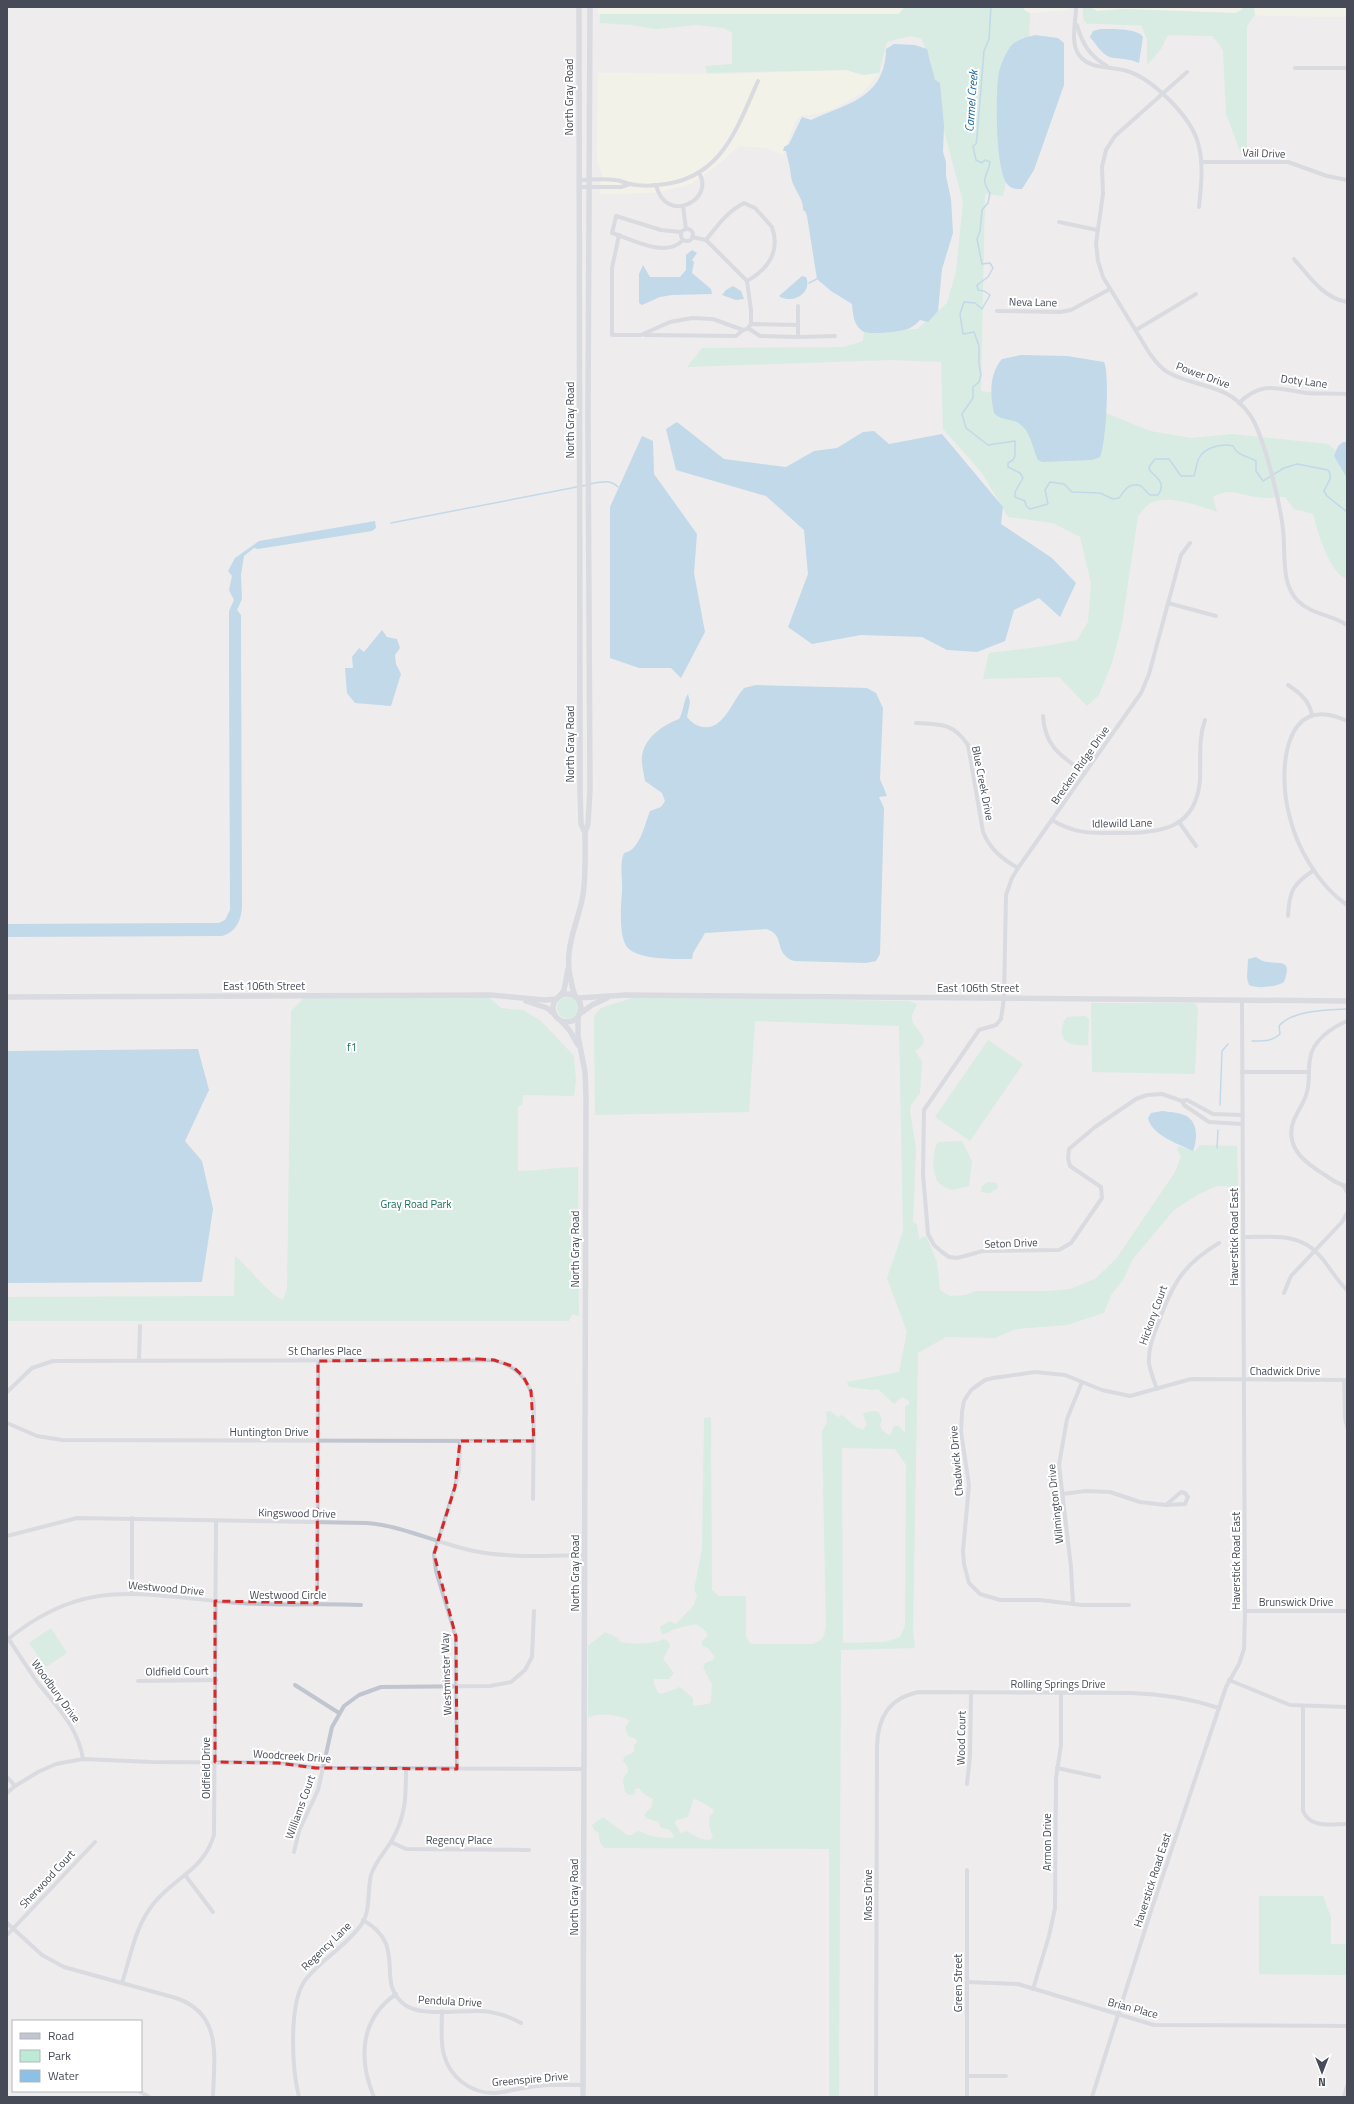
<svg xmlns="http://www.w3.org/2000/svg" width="1354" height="2104" font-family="'Titillium Web',sans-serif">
	<rect width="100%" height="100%" fill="#eeecec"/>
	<!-- commercial -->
	<g fill="#f9f8e5">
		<polygon points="598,7 905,7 899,14 598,14"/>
		<polygon points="1024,7 1069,7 1069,10 1030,13 1024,10"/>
		<polygon points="1090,7 1243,7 1242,10 1235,13 1123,9 1097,11"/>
		<polygon points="1254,7 1347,7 1347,17 1265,16 1255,15"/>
		<polygon points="846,70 863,75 879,73 863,92 837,107 820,113 800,116 795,122 783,155 766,148 739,146 713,169 689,185 654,193 599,194 602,173 597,162 598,73 727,74"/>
	</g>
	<!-- green -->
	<g fill="#bcead7" fill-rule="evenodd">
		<path d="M905,7H1024V10L1030,13L1028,73L1003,196L985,194L981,391L1089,406L1150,431L1191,438L1232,434L1328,444L1347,460V579C1329,573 1318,532 1313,514L1294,509L1285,497C1275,497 1265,499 1256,497C1237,495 1232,487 1213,497L1217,512C1200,506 1168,494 1151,503C1146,505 1142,512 1138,516L1122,624L1112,663L1099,695L1087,706L1059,677L983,679L989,653L1046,646L1077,640L1088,622L1091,583L1080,537L1053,523L1008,517L982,473L943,429L941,362L891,360L687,367L702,348L844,347L863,341L864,331L917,329L947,303L956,272L963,202L943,127L930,59L921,38L910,36L887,42L879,73L863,75L846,70L707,73L705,66L732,64V33L724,28L697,25L656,29L631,25L600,23V14H899Z"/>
		<path d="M1083,7H1090L1097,11L1123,9L1235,13L1242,10L1243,7H1254L1255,15L1247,26V152L1240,151L1226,114L1223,51L1219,44L1212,36L1168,35L1161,49L1147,65V39L1141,25C1123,26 1105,23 1087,24L1083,19Z"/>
		<path d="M305,997H489L501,1008L523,1010L541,1021L574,1056L576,1080L574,1096L523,1095L522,1105L518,1107V1171C538,1171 558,1167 578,1167L579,1316L572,1314L569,1321H7V1297L234,1296L235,1256C251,1269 265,1291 283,1300L287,1288L291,1011Z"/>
		<path d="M635,997L909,1001L917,1004C916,1009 911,1014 912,1019C913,1030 936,1039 915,1051L922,1061L920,1093L911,1105L910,1111L916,1149L913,1222L917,1224L919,1239L926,1236L937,1262L940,1290L950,1296L965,1295L976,1291H1048L1070,1289L1095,1279L1116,1259L1175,1172L1181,1157L1177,1150L1178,1146L1195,1151L1200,1145L1237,1146L1238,1187L1217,1186L1197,1195L1174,1210L1133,1259L1123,1280L1111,1295L1104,1313L1067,1325L1016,1329L995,1338L946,1337L918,1353L913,1629L915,1648L841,1650L839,2097H829V1849L605,1848C599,1844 599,1839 599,1833L594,1830L592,1825L603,1817L627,1835H632L638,1831C643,1832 646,1835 651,1836C657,1837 665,1838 672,1838L674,1836L670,1830L660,1827L659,1822L648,1819L644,1815L652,1806L653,1799L644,1794L639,1788L635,1789V1794L629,1795L625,1792C624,1783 620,1779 628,1772L627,1766L623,1761L624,1757L634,1752V1745L637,1743L636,1739L628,1736L625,1727L630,1721C621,1714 597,1712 588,1718V1646L605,1632L618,1638L620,1642C634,1644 650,1645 664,1639L668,1641L670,1646L663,1659L674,1673L669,1679H654V1683L658,1693L662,1694L680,1687L693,1698V1706L709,1704L711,1701L712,1685L703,1667L705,1663L713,1660L715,1657L708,1648L702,1646V1641L708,1636L706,1631L696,1624L674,1629L665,1634H662L660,1627L669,1621L676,1624L694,1605L697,1596L694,1590L702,1549L704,1418L711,1417L712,1590L719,1596H746V1637L751,1644H812C823,1641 824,1637 826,1627L822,1431L827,1423L826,1412L830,1411L838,1417L842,1415L856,1427L863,1430L867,1424L863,1416L864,1413L874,1411L878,1412L882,1419L880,1425L882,1430L890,1436L894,1426H899L905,1433V1407L909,1404V1401L902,1397L894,1404L878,1389L872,1390L849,1387L847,1382L899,1372L907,1332L887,1278L903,1231L899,1026L755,1021L749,1112L595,1115L594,1016L601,1008ZM842,1448L895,1449L906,1465L905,1626L900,1637L885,1642L843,1643ZM696,1799L713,1809L714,1812L710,1816L709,1826L713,1837L710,1840L701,1839L686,1831L681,1834L675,1823L676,1820L688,1817L693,1800Z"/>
		<circle cx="568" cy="1008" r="11"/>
		<polygon points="1091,1003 1195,1003 1198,1008 1195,1074 1092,1072"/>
		<path d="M1086,1016L1089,1019L1088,1045C1076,1046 1060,1045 1062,1028C1063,1023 1064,1020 1067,1017Z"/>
		<polygon points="988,1040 1023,1064 970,1141 935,1117"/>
		<path d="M962,1141L972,1161L969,1186L952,1190C948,1188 943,1187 940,1184C931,1176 932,1151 938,1142Z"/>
		<polygon points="988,1182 997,1183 998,1188 990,1193 981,1192 982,1186"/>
		<polygon points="51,1628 67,1653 46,1667 29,1643"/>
		<polygon points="1259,1896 1323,1896 1331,1917 1331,1944 1347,1944 1347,1975 1259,1974"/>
	</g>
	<!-- water -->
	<g fill="#8cc0e4">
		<path d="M1101,29C1111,29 1138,28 1143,37L1139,63C1131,59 1123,59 1114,58C1103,57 1097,45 1090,37L1093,31Z"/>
		<path d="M1035,35L1058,38L1064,43V85L1034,170L1022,189C1017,189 1011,189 1008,185C995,171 996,98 998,79C999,67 1004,57 1010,47C1015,40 1027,37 1035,35Z"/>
		<path d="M894,44L915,45L927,49L935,80L940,83L944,126L943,152L946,162V176L951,199L953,233L942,269L938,311L928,322L920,320C917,323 914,326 910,328C902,332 866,336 861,330C853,323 853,313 852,304L831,291L817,279L807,216L805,211L803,210C804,198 792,188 791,176C790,167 788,160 786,151H783L784,147L789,144L802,117L811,120C848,103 885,98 886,49Z"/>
		<polygon points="692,250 697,253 692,260 694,262 692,273 711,289 712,294 672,295 660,297 642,305 639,303 639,274 643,265 650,277 680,277 686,270 686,255"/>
		<path d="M802,276L806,277C813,293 792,305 779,296Z"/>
		<polygon points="733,286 741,291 744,299 736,300 722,295 726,290"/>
		<path d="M1021,355L1067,356L1104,362C1110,373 1106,445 1100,457L1092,460L1042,462L1038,460C1032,447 1030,426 1014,421C1007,419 999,419 994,413C990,395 989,374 1002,359Z"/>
		<polygon points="677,422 724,459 786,467 814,451 837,448 863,432 874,431 889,444 942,434 1003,507 1001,524 1052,558 1076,583 1060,617 1039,598 1014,610 1005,641 977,652 947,650 922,637 861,635 812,644 788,627 808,574 804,530 766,496 676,470 666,429"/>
		<polygon points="642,436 653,441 654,474 697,534 694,573 705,632 681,678 671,668 639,668 610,658 610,507"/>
		<polygon points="1343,442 1347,442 1347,478 1334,456 1338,446"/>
		<path d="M375,521L376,528L372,531L258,549L254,548L244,556L241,575L242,599L237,610L241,615L242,907C241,921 236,932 222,936L7,937V924L206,923H219L225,920L230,910L229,664V611L234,600L229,590L232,576L228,571L235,558L259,541Z"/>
		<polygon points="382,630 387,637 397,639 400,648 395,655 396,664 401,674 391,706 355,703 347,693 345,668 353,668 352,657 359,648 364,652"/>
		<path d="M756,685L867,688L876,693L883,708L880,779L887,796L879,797L884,808L880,954L876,961L866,963L794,961C772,953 787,935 766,929L705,933L693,953L692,959C675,959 642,960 629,949C618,940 621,905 622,892C623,879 619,865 624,853C640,851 645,823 650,811L661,807L665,801L662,793L645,781C644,774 641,763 642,756C645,737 663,725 679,719C684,711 683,701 688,694L690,702L687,717C691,722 696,726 703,727C724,730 732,701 744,688Z"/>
		<path d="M1256,957C1272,970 1295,952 1284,982C1276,987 1257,989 1249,985L1247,978L1248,959Z"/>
		<polygon points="198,1049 209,1090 185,1141 202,1161 213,1209 202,1282 7,1283 7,1051"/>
		<path d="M1162,1111C1169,1112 1177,1112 1184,1115C1198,1120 1198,1139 1193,1151C1179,1144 1151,1135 1148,1118L1151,1113Z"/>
	</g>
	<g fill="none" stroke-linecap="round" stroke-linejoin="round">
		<!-- stream -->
		<g stroke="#8cc0e4" stroke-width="1.5">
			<path d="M991,7L989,39L984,51L977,137L976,144L973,146L976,160L982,163L985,160L990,162C988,177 979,177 990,193L988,203L982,210L980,231L977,239L982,264L990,263L993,268L988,277L977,285L978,290L984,291L990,295L982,309L975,303L964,302L960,314L963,334L974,332L979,346V364L981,375L979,382L973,387V398L962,414L966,428L988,445L1015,441V456L1013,460L1008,463V467L1020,473L1023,478L1015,492V497L1025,501L1026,506L1030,509L1048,504L1045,490L1050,482L1064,484L1072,492L1100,493L1113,499L1119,498C1124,491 1130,481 1141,486C1144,488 1147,493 1150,495H1158C1166,484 1158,478 1150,471L1149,467L1155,459H1169L1181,476H1194C1196,470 1196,464 1199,458C1205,447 1223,443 1233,446C1238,456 1247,456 1256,461V471L1263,481L1284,468L1297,464L1328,470C1334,478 1327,483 1324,491L1327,496L1347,512"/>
			<polyline points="809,283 817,279"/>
			<path d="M590,484C601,482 610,479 618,487"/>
			<polyline points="391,523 587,485"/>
			<path d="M1252,1041C1262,1041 1272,1042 1280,1034L1279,1026C1292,1010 1327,1010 1347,1009"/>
			<polyline points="1220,1105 1222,1051 1228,1044"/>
			<polyline points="1217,1148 1218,1130"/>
		</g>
		<!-- minor -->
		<g stroke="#c0c5d0" stroke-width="4">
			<path d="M1076,7C1076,21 1070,43 1079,55C1090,70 1111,66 1127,71C1153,79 1191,117 1198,143C1204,163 1201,187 1199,207"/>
			<path d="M1077,25C1082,44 1090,56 1107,66"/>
			<polyline points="1295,68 1347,68"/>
			<path d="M1187,72L1115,136L1106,150L1102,167L1103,194L1096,243L1098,261L1103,277L1150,354C1155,361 1161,369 1169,373C1200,389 1228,383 1250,415C1264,435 1280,504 1283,529C1286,552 1280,583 1298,601C1311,614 1332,615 1347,625"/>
			<polyline points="1201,162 1288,162 1327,176 1347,180"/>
			<path d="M579,180C591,180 603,178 615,180C620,180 625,183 630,184C638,186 649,186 657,185C720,181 736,131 758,81"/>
			<path d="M656,185C666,226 716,199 699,173"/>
			<polyline points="579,187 621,187 630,184"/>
			<polyline points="683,206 686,229"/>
			<polyline points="1059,222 1097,230"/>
			<circle cx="687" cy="235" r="6"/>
			<path d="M681,232L661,230L616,216L612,233C632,239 666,259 683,240"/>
			<polyline points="619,235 612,268 612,335 641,335 670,322 692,318 713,319 743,330 747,329 751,324 798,325 798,306"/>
			<polyline points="692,237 706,240 747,281 751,310 751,324"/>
			<path d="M706,240C717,226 728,211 744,203L755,208L772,227C781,252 767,270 747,281"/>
			<path d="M1294,259C1309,276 1323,298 1347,302"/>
			<polyline points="997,311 1060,312 1071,310 1110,289"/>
			<polyline points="798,325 798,337 835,336"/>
			<polyline points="748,328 760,336 798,337"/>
			<polyline points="1136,330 1196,294"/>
			<polyline points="645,335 736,336 743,330"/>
			<path d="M1239,403C1263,380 1278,389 1306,393C1320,394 1334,393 1347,394"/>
			<polyline points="1190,543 1181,555 1149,674 1141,693 1018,868 1012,878 1006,895 1004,998 1001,1019 996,1025 979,1030 924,1110 923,1174 928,1234 934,1245 942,1252 949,1257 957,1258 983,1251 1059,1250 1071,1243 1102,1198 1101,1187 1070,1166 1068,1158 1069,1149 1095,1127 1136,1099 1147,1095 1162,1094 1182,1101 1187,1100 1213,1114 1242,1115"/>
			<polyline points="1168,603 1216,616"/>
			<path d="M1288,685C1300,693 1309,700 1312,715"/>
			<path d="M1043,716C1045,747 1061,756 1085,773"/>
			<path d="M1347,721C1283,690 1278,773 1289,814C1296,847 1319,886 1347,905"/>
			<path d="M916,723C941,724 953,723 968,745L983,832C990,849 1002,859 1018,868"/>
			<path d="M1052,820C1076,835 1095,833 1123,833C1162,833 1196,828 1200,780C1201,759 1198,740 1205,720"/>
			<polyline points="1179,822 1196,846"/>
			<path d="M1288,916C1289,891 1293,884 1314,870"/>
			<path d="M1347,1021C1331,1028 1312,1041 1310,1059C1308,1070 1310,1081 1307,1092C1304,1105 1295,1113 1292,1126C1287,1150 1307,1164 1325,1175C1332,1180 1339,1185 1347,1186"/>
			<polyline points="1242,1072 1308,1072"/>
			<polyline points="1182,1101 1184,1105 1209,1122 1242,1124"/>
			<polyline points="1344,1186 1347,1192"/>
			<path d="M1243,1237C1271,1237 1300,1232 1320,1256C1330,1267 1336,1280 1347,1290"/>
			<polyline points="1284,1293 1291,1276 1342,1222 1347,1213"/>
			<polyline points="139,1360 140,1326"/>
			<polyline points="1344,1380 1345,1418 1347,1427"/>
			<path d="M1157,1389C1154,1381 1150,1371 1149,1363C1148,1349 1153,1336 1158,1324C1172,1285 1182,1265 1219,1243"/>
			<path d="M7,1392L32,1368L53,1361L494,1360C518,1366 531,1381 534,1405L533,1499"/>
			<polyline points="7,1423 37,1436 62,1440 534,1441"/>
			<polygon points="1181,1492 1185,1493 1188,1497 1185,1504 1166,1505"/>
			<polyline points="1062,1494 1086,1491 1110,1492 1140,1502 1166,1505"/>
			<path d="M7,1536L77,1518L367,1523C404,1526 438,1544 474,1551C508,1558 550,1556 585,1555"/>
			<polyline points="132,1593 132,1518"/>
			<polyline points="317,1603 318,1361"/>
			<polyline points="1073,1604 1071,1567 1059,1465 1067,1419 1082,1382"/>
			<polyline points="1129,1605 1082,1605 1040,1600 1000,1600 980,1594 969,1583 964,1564 963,1551 969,1485 961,1432 962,1412 964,1401 971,1390 985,1380 993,1378 1035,1372 1065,1375 1102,1390 1130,1396 1191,1379 1347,1380"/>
			<polyline points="1245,1611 1347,1611"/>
			<path d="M7,1637C18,1652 27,1668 38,1683C57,1707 78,1727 83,1759"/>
			<path d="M7,1640C88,1573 146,1597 240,1603C280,1606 321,1603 361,1605"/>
			<polyline points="1229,1680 1290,1705 1347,1707"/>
			<polyline points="138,1681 216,1680"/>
			<polyline points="295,1685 339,1713"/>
			<path d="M1303,1706V1811C1311,1829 1331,1824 1347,1824"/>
			<polyline points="1057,1768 1099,1777"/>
			<polyline points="457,1769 456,1637 436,1571 434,1554 455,1487 459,1470 460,1441"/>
			<polyline points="7,1777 15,1786"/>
			<polyline points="967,1784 970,1756 971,1692"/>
			<polyline points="7,1793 15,1786 38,1772 56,1764 83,1759 151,1762 278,1763 316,1768 584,1769"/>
			<polyline points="391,1842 406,1849 529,1850"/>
			<polyline points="294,1852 299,1831 318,1790 332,1727 344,1706 359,1695 381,1687 490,1686 511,1682 525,1670 532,1657 534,1611"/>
			<polyline points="185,1875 213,1912"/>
			<path d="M363,1920C410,1947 373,1981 405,2005C423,2017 459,2010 481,2011C495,2012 509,2016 521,2023"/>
			<path d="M7,1923L42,1955L64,1967L176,1998C223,2014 214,2057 213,2097"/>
			<polyline points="7,1935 95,1842"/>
			<polyline points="967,1982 1018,1984 1154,2025 1347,2026"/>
			<path d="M122,1983C131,1955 135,1926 154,1903C176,1876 203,1871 214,1835L216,1521"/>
			<polyline points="1033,1989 1049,1936 1055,1908 1056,1778 1061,1745 1061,1693"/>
			<path d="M442,2011C442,2025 440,2041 444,2055C450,2077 470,2093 494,2093C508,2092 523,2087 537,2086C552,2084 567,2085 583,2085"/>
			<polyline points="967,2076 1006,2076"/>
			<polyline points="139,2091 149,2097"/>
			<path d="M299,2097C292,2069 288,2002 306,1979C322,1959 346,1946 361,1925C371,1911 367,1892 371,1875C375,1862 384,1853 391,1842C406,1816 406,1797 406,1769"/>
			<path d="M374,2097C358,2059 360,2019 396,1994"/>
			<path d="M876,2097L877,1746C878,1717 889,1698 919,1692L1131,1693C1162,1694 1189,1698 1219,1708"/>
			<polyline points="967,2097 967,1870"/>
			<polyline points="1092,2097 1150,1914 1226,1687 1239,1664 1244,1649 1245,1611 1242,1000"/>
			<polyline points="1344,2097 1347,2086"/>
		</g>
		<!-- tertiary -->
		<g stroke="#c0c5d0" stroke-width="5.5">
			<polyline points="579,7 580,790 581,824 585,833"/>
			<circle cx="567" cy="1008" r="14"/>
			<polyline points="7,997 490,995 545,1000 557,999"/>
			<polyline points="559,997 564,990 568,969"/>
			<path d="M576,997C572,990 572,984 570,976C564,947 578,923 583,895C586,875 585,854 585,833L588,824L590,790L588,418L590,7"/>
			<polyline points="578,998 626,995 1347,1001"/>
			<polyline points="526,1001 547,1008 554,1014"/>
			<polyline points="581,1013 592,1005 607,998"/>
			<polyline points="578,1018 578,1036 585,1072 586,1098 583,2097"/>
			<polyline points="562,1022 570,1031 578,1045"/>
		</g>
	</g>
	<!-- marked area -->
	<path d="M0 0H1354V2104H0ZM478,1359L494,1360L512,1366L523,1376L531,1391L534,1441H460L455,1487L434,1554L456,1637L457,1769L316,1768L278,1763L215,1762V1601L317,1603L318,1361Z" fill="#eeecec" fill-opacity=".55" fill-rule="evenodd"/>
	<path fill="none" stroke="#d62828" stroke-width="3" stroke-dasharray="8 5" stroke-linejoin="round" d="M478,1359L494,1360L512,1366L523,1376L531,1391L534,1441H460L455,1487L434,1554L456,1637L457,1769L316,1768L278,1763L215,1762V1601L317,1603L318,1361Z"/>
	<g text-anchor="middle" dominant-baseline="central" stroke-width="4" stroke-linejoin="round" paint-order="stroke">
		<!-- street labels -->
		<g font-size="11" fill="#464b57" stroke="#fff">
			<text transform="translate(569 97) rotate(-90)">North Gray Road</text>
			<text transform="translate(1264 153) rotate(2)">Vail Drive</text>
			<text transform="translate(1033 302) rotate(1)">Neva Lane</text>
			<text transform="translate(1203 375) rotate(20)">Power Drive</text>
			<text transform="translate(1304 381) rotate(7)">Doty Lane</text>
			<text transform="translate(570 420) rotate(-90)">North Gray Road</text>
			<text transform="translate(570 744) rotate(-90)">North Gray Road</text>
			<text transform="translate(1080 765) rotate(-55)">Brecken Ridge Drive</text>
			<text transform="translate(983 783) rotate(79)">Blue Creek Drive</text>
			<text transform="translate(1122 823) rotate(-1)">Idlewild Lane</text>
			<text x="264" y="986">East 106th Street</text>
			<text x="978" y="988">East 106th Street</text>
			<text transform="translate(1234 1237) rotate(-90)">Haverstick Road East</text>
			<text transform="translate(1011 1243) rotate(-2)">Seton Drive</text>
			<text transform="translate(575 1249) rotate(-90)">North Gray Road</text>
			<text transform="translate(1153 1315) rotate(-70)">Hickory Court</text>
			<text x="325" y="1351">St Charles Place</text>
			<text x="1285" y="1371">Chadwick Drive</text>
			<text x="269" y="1432">Huntington Drive</text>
			<text transform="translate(956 1461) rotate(-95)">Chadwick Drive</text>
			<text transform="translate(1055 1504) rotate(-96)">Wilmington Drive</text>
			<text transform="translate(297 1513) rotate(1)">Kingswood Drive</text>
			<text transform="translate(1236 1561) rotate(-90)">Haverstick Road East</text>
			<text transform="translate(575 1573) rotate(-90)">North Gray Road</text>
			<text transform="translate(166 1588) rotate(5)">Westwood Drive</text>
			<text x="288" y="1595">Westwood Circle</text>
			<text x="1296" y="1602">Brunswick Drive</text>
			<text transform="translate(177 1671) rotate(-1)">Oldfield Court</text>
			<text transform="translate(446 1674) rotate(-92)">Westminster Way</text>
			<text x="1058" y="1684">Rolling Springs Drive</text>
			<text transform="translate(56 1691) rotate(54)">Woodbury Drive</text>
			<text transform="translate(961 1738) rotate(-89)">Wood Court</text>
			<text transform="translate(292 1756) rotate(4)">Woodcreek Drive</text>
			<text transform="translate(206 1768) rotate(-90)">Oldfield Drive</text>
			<text transform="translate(300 1807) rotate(-70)">Williams Court</text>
			<text x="459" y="1840">Regency Place</text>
			<text transform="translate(1047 1842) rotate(-90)">Armon Drive</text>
			<text transform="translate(47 1879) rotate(-47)">Sherwood Court</text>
			<text transform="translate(1152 1880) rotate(-72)">Haverstick Road East</text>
			<text transform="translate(868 1895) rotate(-90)">Moss Drive</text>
			<text transform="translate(574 1897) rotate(-90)">North Gray Road</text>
			<text transform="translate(326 1946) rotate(-44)">Regency Lane</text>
			<text transform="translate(958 1983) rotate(-90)">Green Street</text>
			<text transform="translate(450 2001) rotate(3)">Pendula Drive</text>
			<text transform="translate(1133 2008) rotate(15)">Brian Place</text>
			<text transform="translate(530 2079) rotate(-5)">Greenspire Drive</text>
		</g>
		<!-- park labels -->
		<g font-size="11" fill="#1d7258" stroke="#fff">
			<text x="352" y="1047">f1</text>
			<text x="416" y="1204">Gray Road Park</text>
		</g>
		<!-- water labels -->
		<g font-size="12" font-style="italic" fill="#176499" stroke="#fff">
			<text transform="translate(971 101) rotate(-86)">Carmel Creek</text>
		</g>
	</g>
	<!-- border -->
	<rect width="1354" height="2104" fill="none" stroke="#464b57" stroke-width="16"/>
	<!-- legend -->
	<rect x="12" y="2020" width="130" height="72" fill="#ffffff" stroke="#b5b7bc"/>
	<rect x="20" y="2033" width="20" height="6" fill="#c0c5d0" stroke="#b5b7bc"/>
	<text x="48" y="2040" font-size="12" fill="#464b57">Road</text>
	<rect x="20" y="2050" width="20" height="12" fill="#bcead7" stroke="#b5b7bc"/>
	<text x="48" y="2060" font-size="12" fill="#464b57">Park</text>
	<rect x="20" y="2070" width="20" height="12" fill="#8cc0e4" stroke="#b5b7bc"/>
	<text x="48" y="2080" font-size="12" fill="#464b57">Water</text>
	<!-- north arrow -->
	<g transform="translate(1322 2072) rotate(180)" stroke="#ffffff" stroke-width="3" paint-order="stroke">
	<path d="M0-3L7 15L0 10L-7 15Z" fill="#464b57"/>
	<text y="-6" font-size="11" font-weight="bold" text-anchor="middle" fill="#464b57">N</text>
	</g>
</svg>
